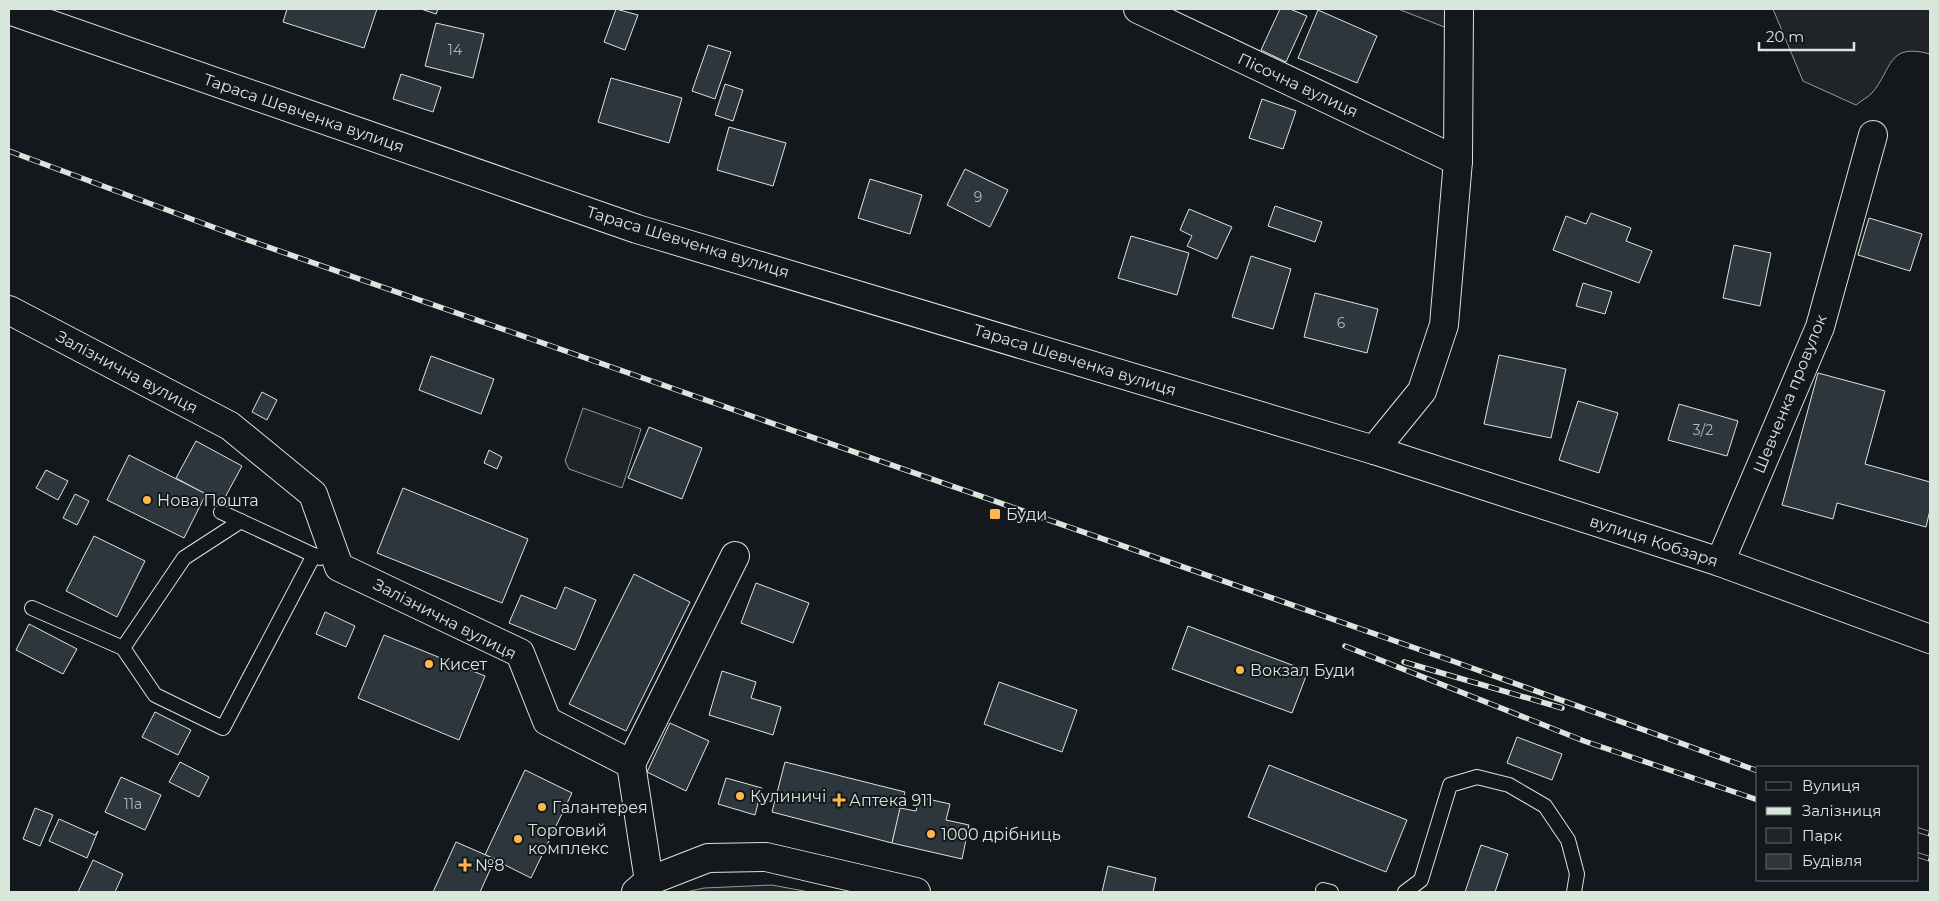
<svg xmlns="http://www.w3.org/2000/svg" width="1939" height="901" font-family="Montserrat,sans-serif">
	<rect width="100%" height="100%" fill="#14181c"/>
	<!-- green -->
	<g fill="#202428" stroke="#939e99">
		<polygon points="1398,9 1449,9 1452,30"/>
		<path d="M1773,9H1930V54C1887,42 1892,70 1872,93C1868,97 1861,101 1856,105L1803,81Z"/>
		<polygon points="583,408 641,429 622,488 569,469 565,461"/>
		<polygon points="772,885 809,892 686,892 704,888"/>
	</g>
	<!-- building -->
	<g fill="#2c363c" stroke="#d8e6dc">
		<polygon points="287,9 377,9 364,48 283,22"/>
		<polygon points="421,9 438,9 436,14"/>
		<polygon points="616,9 638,15 625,50 604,42"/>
		<polygon points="1280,9 1290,9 1307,16 1286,62 1261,50"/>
		<polygon points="1318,10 1377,36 1357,83 1298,58"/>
		<polygon points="436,23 484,34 473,78 425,66"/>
		<polygon points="708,45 731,52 715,99 692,91"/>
		<polygon points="401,74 441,87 433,112 393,99"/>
		<polygon points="611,78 682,98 669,143 598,122"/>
		<polygon points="725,84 743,90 733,121 715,115"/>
		<polygon points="1262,99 1296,111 1283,149 1249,138"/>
		<polygon points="729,127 786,143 773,186 717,170"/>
		<polygon points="965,169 1008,190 990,227 947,205"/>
		<polygon points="870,179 922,195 910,234 858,218"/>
		<polygon points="1275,206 1322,222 1315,242 1268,226"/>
		<polygon points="1189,209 1232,227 1217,259 1187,246 1192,236 1180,230"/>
		<polygon points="1591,213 1631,228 1626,241 1652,251 1639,283 1553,250 1566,216 1586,224"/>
		<polygon points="1869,218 1922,234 1910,271 1858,255"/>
		<polygon points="1131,236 1189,253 1177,295 1118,278"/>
		<polygon points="1734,245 1771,253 1760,306 1723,298"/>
		<polygon points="1251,256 1291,269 1273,329 1232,317"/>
		<polygon points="1583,283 1612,292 1605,314 1576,306"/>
		<polygon points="1315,293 1378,309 1367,353 1304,337"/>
		<polygon points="1499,355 1566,369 1551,438 1484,424"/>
		<polygon points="431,356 494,379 481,414 419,390"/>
		<polygon points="1818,373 1885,391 1865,464 1930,482 1930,510 1926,527 1837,503 1833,519 1782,505"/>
		<polygon points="262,392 277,400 267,420 252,412"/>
		<polygon points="1578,401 1618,413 1599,473 1559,460"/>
		<polygon points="1679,404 1738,421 1727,456 1668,440"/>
		<polygon points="649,427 702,448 682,499 628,478"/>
		<polygon points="196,441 242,466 222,503 176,478"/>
		<polygon points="489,450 502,457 497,469 484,463"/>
		<polygon points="129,455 206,494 184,538 107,500"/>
		<polygon points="46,470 68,481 58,500 36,488"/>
		<polygon points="403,488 528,539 502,603 377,553"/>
		<polygon points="75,494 89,501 77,525 63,518"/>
		<polygon points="94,536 145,561 117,617 66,591"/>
		<polygon points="634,574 690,602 626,731 569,704"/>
		<polygon points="756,583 809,603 793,643 741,623"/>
		<polygon points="565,587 596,600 575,650 509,623 521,595 556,609"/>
		<polygon points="325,612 355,626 346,647 316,634"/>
		<polygon points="29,624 77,649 63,674 16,650"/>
		<polygon points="1188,626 1308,671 1292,713 1172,669"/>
		<polygon points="384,635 485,676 459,740 358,698"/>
		<polygon points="722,671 756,682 751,698 781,707 773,735 709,715"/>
		<polygon points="999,682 1077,710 1062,752 984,724"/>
		<polygon points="155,712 191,730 178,755 142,737"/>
		<polygon points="670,723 709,741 686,791 647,772"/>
		<polygon points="1517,737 1562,754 1552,780 1507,763"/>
		<polygon points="180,762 209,777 199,797 169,782"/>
		<polygon points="785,762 905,792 892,843 772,812"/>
		<polygon points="1269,765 1407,820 1386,872 1248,817"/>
		<polygon points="525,770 572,793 531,878 485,855"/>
		<polygon points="121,777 161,795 145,830 105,812"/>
		<polygon points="726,778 762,788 755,815 718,804"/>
		<polygon points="919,797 950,804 946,820 969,825 962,859 892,843 900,808 916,811"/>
		<polygon points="35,808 53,815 40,846 23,839"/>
		<polygon points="59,819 95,835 98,831 87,858 49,841"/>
		<polygon points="456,842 495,859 480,892 433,892"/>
		<polygon points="1481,845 1508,854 1495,892 1465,892"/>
		<polygon points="93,860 123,874 115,892 78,892"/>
		<polygon points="1108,866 1156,878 1153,892 1102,892"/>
	</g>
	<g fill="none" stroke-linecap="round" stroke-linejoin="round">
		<defs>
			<g id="service">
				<polyline points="221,512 320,558"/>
				<polyline points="241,521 184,558 123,648 155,695 223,728 314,555"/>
				<polyline points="32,608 123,648"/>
				<polyline points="1323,890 1331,892"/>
				<polyline points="1405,892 1421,880 1450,785 1477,777 1509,785 1545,806 1568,840 1577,874 1574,892"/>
			</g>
			<g id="minor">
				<polyline points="1138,9 1458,161"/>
				<polyline points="9,310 230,426 313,494 339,567 520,653 547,721 631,764 649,881"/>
				<polyline points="1374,450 1720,562 1930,639"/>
				<polyline points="1720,562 1820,327 1873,135"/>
				<polyline points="631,764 735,556"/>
				<polyline points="636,892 649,881 708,858 766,857 916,892"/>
			</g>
			<polyline id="tertiary" points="9,10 637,229 1374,450 1422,391 1444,325 1458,161 1459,9"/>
		</defs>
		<!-- service casing -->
		<use href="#service" stroke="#d8e6dc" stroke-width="16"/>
		<!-- minor casing -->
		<use href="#minor" stroke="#d8e6dc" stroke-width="30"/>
		<!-- tertiary casing -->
		<use href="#tertiary" stroke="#d8e6dc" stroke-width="30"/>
		<!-- service -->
		<use href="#service" stroke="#14181c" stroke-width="14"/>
		<!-- minor -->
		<use href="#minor" stroke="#14181c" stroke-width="28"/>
		<!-- tertiary -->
		<use href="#tertiary" stroke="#14181c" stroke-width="28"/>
		<defs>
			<g id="rail">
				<polyline points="9,151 245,239 1458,663 1758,771"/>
				<polyline points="1345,646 1584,741 1758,800"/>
				<polyline points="1404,662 1562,708"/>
				<polyline points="1918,830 1930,834"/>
				<polyline points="1918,855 1930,859"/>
			</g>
		</defs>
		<!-- rail casing -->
		<use href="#rail" stroke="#d8e6dc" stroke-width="5.5"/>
		<!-- rail -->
		<use href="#rail" stroke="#14181c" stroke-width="4" stroke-dasharray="11" stroke-linecap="butt"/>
	</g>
	<!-- markers -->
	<g fill="#ffb74d" stroke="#14181c" stroke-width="2">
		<circle cx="147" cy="500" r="5"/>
		<rect x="989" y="508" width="12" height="12" rx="2.5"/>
		<circle cx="429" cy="664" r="5"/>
		<circle cx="1240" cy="670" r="5"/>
		<circle cx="740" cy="796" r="5"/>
		<path d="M836.5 792.5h5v5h5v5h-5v5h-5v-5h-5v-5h5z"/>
		<circle cx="542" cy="807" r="5"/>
		<circle cx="931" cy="834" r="5"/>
		<circle cx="518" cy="839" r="5"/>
		<path d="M462.5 857.5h5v5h5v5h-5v5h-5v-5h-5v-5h5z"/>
	</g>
	<g text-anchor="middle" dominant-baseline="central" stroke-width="4" stroke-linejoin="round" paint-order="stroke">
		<!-- number labels -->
		<g font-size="14" fill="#adbab4">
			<text x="455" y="50">14</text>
			<text x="978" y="197">9</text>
			<text x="1341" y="323">6</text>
			<text x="1703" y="430">3/2</text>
			<text x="133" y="804">11а</text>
		</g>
		<!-- street labels -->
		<g font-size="16" fill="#d8e6dc" stroke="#14181c">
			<text transform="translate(1298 85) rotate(25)">Пісочна вулиця</text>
			<text transform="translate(304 113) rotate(19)">Тараса Шевченка вулиця</text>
			<text transform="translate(688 242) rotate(17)">Тараса Шевченка вулиця</text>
			<text transform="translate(1075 360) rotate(17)">Тараса Шевченка вулиця</text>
			<text transform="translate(127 372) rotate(28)">Залізнична вулиця</text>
			<text transform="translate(1790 394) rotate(-68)">Шевченка провулок</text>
			<text transform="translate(1654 541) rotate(18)">вулиця Кобзаря</text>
			<text transform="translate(445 619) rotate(27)">Залізнична вулиця</text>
		</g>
		<!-- poi labels -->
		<g font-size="16" fill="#d8e6dc" stroke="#14181c" text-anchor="start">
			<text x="157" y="500">Нова Пошта</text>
			<text x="1006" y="514">Буди</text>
			<text x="439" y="664">Кисет</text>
			<text x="1250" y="670">Вокзал Буди</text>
			<text x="750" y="796">Кулиничі</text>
			<text x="849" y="800">Аптека 911</text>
			<text x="552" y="807">Галантерея</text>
			<text x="528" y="830">Торговий<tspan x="528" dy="18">комплекс</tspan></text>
			<text x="941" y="834">1000 дрібниць</text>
			<text x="475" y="865">№8</text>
		</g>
	</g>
	<!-- border -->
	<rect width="1939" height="901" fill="none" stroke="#d8e6dc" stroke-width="20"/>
	<!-- legend -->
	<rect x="1756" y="766" width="162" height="115" fill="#14181c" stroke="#626a69"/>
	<rect x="1766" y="782" width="25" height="8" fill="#14181c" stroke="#626a69"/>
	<text x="1802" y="791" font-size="15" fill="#d8e6dc">Вулиця</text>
	<rect x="1766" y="807" width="25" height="8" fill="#d8e6dc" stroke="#626a69"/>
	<text x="1802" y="816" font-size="15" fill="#d8e6dc">Залізниця</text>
	<rect x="1766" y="828" width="25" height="15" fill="#202428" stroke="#626a69"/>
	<text x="1802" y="841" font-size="15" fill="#d8e6dc">Парк</text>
	<rect x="1766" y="854" width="25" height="15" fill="#2c363c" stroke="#626a69"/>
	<text x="1802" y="866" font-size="15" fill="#d8e6dc">Будівля</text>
	<!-- scale -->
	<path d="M1759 42v8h95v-8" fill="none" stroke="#d8e6dc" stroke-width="2.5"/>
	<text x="1766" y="42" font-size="15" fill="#d8e6dc" stroke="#14181c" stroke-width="4" paint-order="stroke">20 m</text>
</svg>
